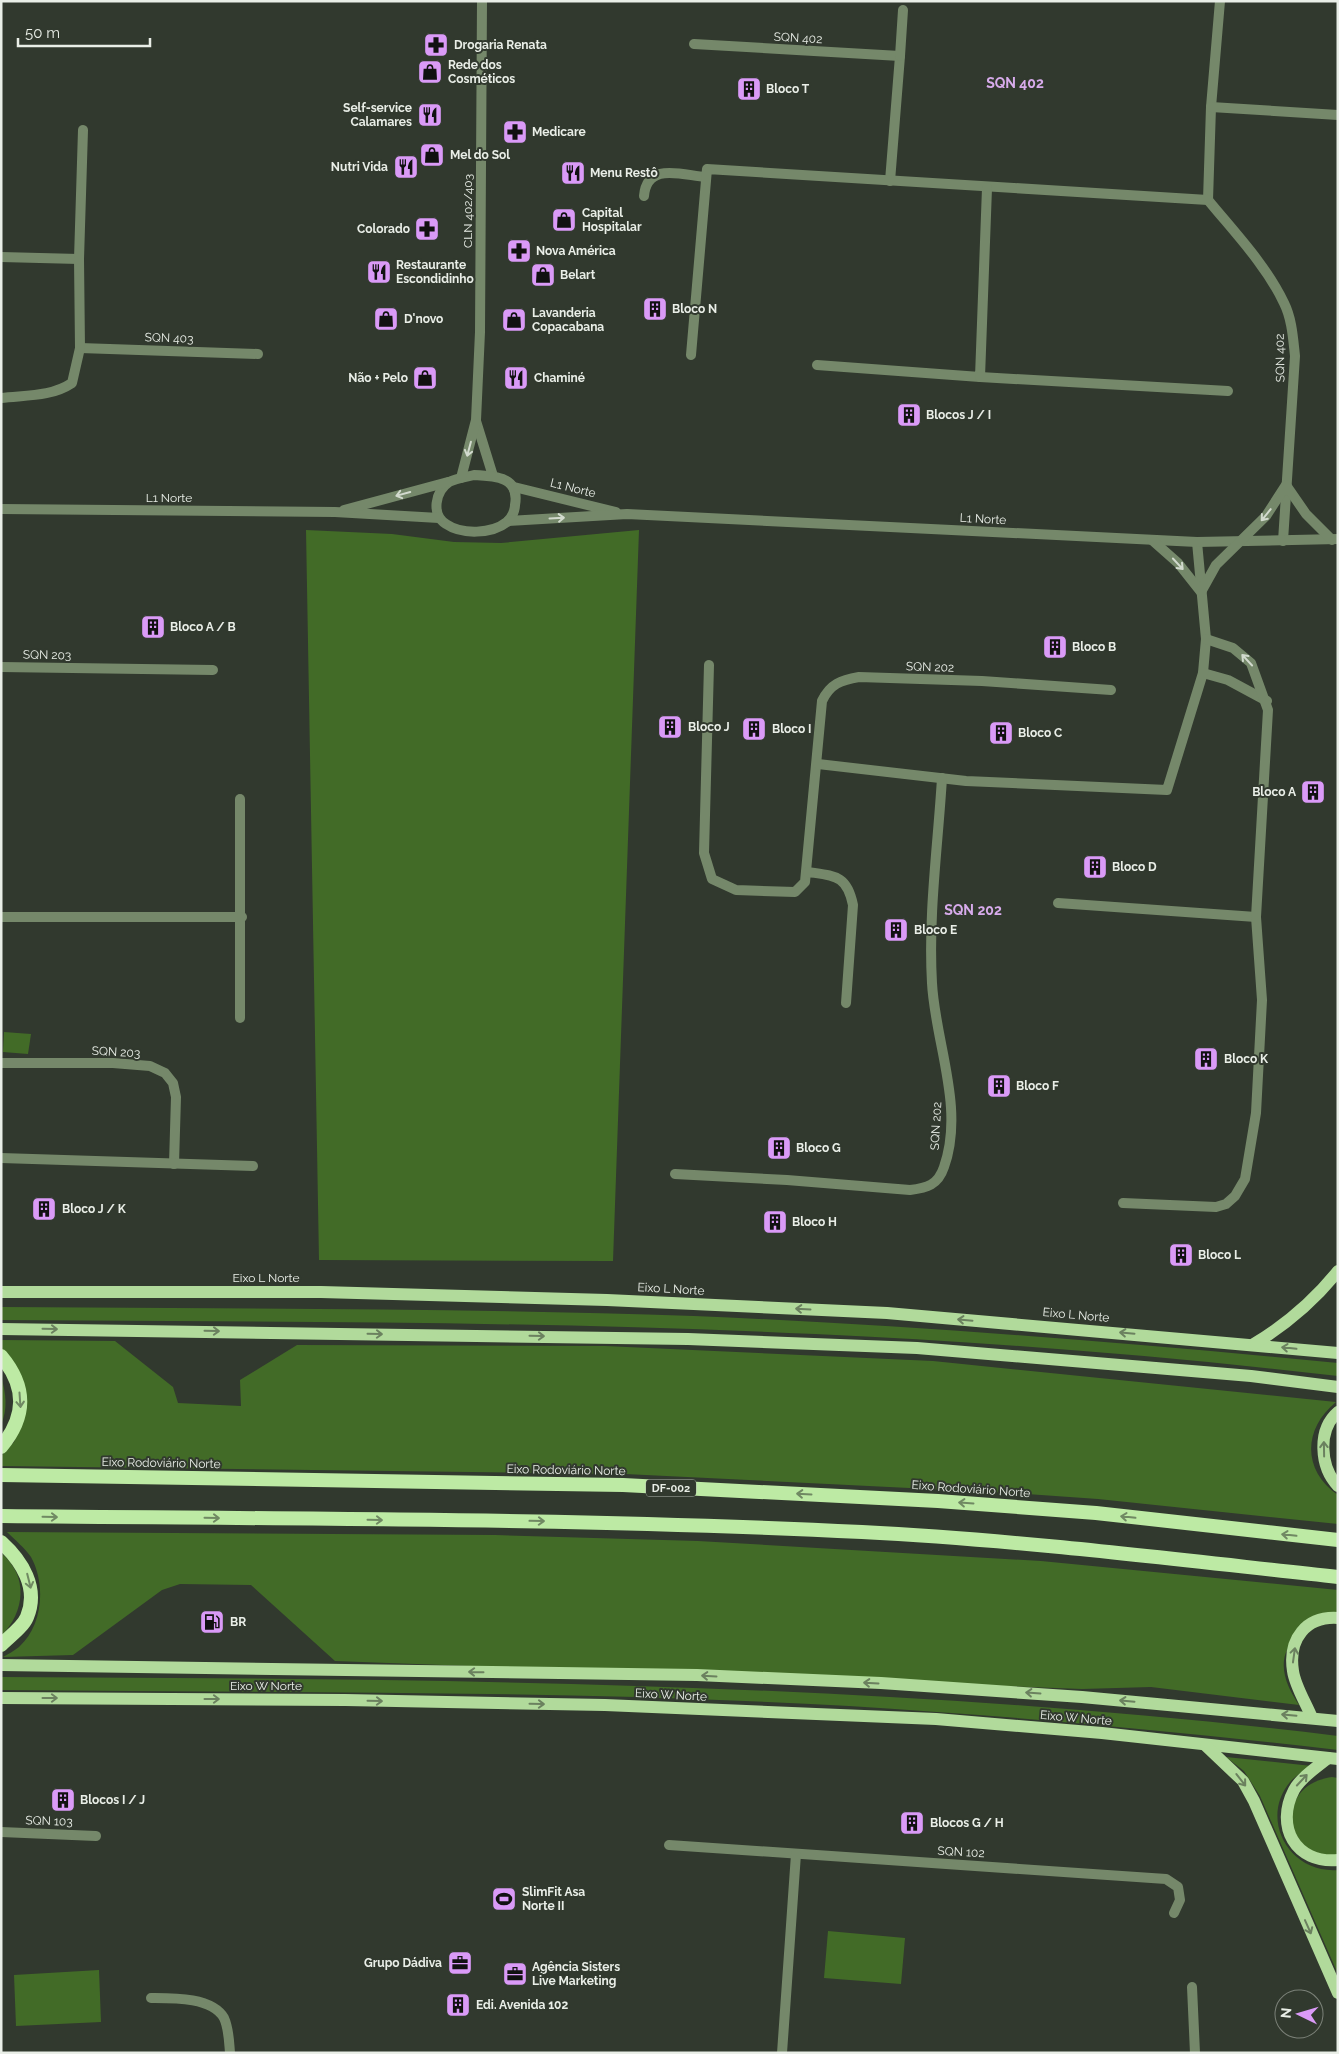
<svg xmlns="http://www.w3.org/2000/svg" width="1339" height="2054" font-family="Raleway,sans-serif">
	<rect width="100%" height="100%" fill="#31392e"/>
	<!-- green -->
	<g fill="#426b27">
		<polygon points="306,530 392,534 454,542 501,543 639,530 613,1261 319,1260"/>
		<polygon points="4,1032 31,1034 28,1054 3,1052"/>
		<path d="M1,1307C232,1309 463,1308 694,1316C909,1325 1123,1342 1338,1363V1376C1164,1356 990,1342 815,1334C544,1321 272,1322 1,1320Z"/>
		<path d="M1,1340L115,1341L173,1387L178,1403L241,1406L240,1380L297,1345L605,1346L933,1361L1336,1402C1303,1429 1302,1470 1338,1495V1524L1098,1499L1011,1493L625,1474L1,1466V1456L14,1442L23,1421L7,1354L1,1349Z"/>
		<path d="M1,1376C6,1394 8,1408 1,1425Z"/>
		<path d="M7,1532L495,1535L698,1541L1041,1561L1338,1590V1614C1328,1619 1296,1636 1291,1643C1276,1664 1287,1687 1299,1705L1151,1687L1082,1689L335,1661L251,1585L180,1584L162,1590L73,1655L3,1657C8,1654 14,1651 19,1647C43,1626 46,1584 31,1557C25,1548 15,1540 7,1532Z"/>
		<path d="M1,1553C29,1576 25,1612 1,1636Z"/>
		<path d="M1,1677C447,1679 894,1682 1338,1736V1750C1175,1731 1012,1716 849,1706C567,1690 284,1693 1,1690Z"/>
		<path d="M1226,1757L1312,1766C1304,1771 1296,1775 1290,1782C1259,1819 1289,1874 1338,1870V1974L1260,1796L1244,1771Z"/>
		<path d="M1332,1777L1338,1778V1855C1286,1863 1270,1786 1332,1777Z"/>
		<polygon points="828,1931 905,1938 901,1984 824,1978"/>
		<polygon points="99,1970 101,2022 16,2026 14,1975"/>
	</g>
	<g fill="none" stroke-linecap="round" stroke-linejoin="round">
		<!-- minor -->
		<g stroke="#75886a" stroke-width="10">
			<path d="M1220,1L1211,107L1208,200C1235,233 1266,265 1284,303C1292,319 1293,338 1295,356L1283,541"/>
			<polyline points="694,44 900,56 890,181"/>
			<polyline points="900,56 903,10"/>
			<polyline points="1211,107 1338,115"/>
			<path d="M644,196C647,162 681,175 706,177"/>
			<polyline points="1,257 79,259"/>
			<polyline points="80,348 258,354"/>
			<polyline points="691,355 707,169 1208,200"/>
			<polyline points="817,365 980,377 987,188"/>
			<polyline points="980,377 1228,391"/>
			<path d="M1,398C26,395 51,397 72,383L80,348L79,259L83,130"/>
			<path d="M709,665L704,853L712,879L736,890L795,892L805,882L822,701C830,684 841,680 859,677L982,681L1111,690"/>
			<polyline points="1,667 213,670"/>
			<polyline points="1203,673 1228,680 1267,701"/>
			<polyline points="818,764 966,781 1167,790 1203,673 1206,639 1197,542"/>
			<polyline points="240,799 240,1018"/>
			<path d="M808,872C835,876 847,875 853,905L846,1003"/>
			<polyline points="1058,903 1256,917"/>
			<polyline points="1,917 242,917"/>
			<polyline points="1,1063 113,1063 150,1066 165,1073 173,1083 176,1097 174,1164"/>
			<polyline points="1,1158 253,1166"/>
			<path d="M675,1174L787,1180L910,1190C927,1188 938,1185 944,1167C965,1108 935,1042 932,983C928,915 938,845 942,778"/>
			<polyline points="1123,1203 1216,1207 1226,1204 1235,1196 1245,1179 1256,1113 1262,1000 1256,917 1268,710 1251,663 1233,648 1206,639"/>
			<polyline points="1,1832 96,1836"/>
			<polyline points="669,1845 1166,1879 1178,1887 1180,1900 1174,1913"/>
			<polyline points="1192,1987 1195,2053"/>
			<path d="M151,1998C172,1998 212,1997 224,2018C229,2029 229,2041 230,2053"/>
			<polyline points="782,2053 796,1854"/>
		</g>
		<!-- tertiary -->
		<g stroke="#75886a" stroke-width="10">
			<polyline points="476,421 493,476"/>
			<path d="M474,475C496,476 520,477 515,505C515,510 512,518 507,522C492,534 462,535 446,524C431,515 435,491 449,482C456,478 466,477 474,475Z"/>
			<polyline points="461,478 476,420 480,332 482,1"/>
			<polyline points="514,487 616,512"/>
			<polyline points="1,509 335,512 439,518"/>
			<polyline points="344,510 448,482"/>
			<polyline points="508,521 627,514 1197,542 1338,539"/>
			<polyline points="1152,540 1178,563 1201,592 1216,565 1266,516 1286,485 1306,514 1332,540"/>
		</g>
		<!-- primary -->
		<g stroke="#b1da9b" stroke-width="12">
			<polyline points="1,1292 321,1292 607,1300 887,1313 1338,1353"/>
			<polyline points="1,1329 688,1339 917,1348 1251,1376 1338,1387"/>
			<path d="M1254,1344C1287,1324 1314,1301 1338,1271"/>
			<path d="M1338,1412C1317,1430 1320,1467 1338,1486"/>
			<polyline points="1,1665 697,1675 881,1683 1082,1697 1338,1721"/>
			<polyline points="1,1698 345,1700 605,1705 936,1719 1102,1733 1338,1759"/>
			<path d="M1312,1718C1306,1703 1295,1686 1293,1671C1288,1639 1306,1616 1338,1618"/>
			<polyline points="1206,1746 1243,1781 1254,1801 1338,1993"/>
			<path d="M1328,1758C1317,1767 1301,1777 1294,1790C1275,1826 1295,1864 1338,1860"/>
		</g>
		<!-- trunk -->
		<g stroke="#bdeaa4" stroke-width="14">
			<path d="M1,1356C27,1387 26,1417 1,1447"/>
			<polyline points="1,1475 623,1485 938,1501 1096,1513 1338,1540"/>
			<path d="M1,1516C288,1519 575,1518 862,1532C1021,1540 1180,1560 1338,1577"/>
			<path d="M1,1542C22,1561 39,1588 27,1617C23,1627 9,1637 1,1645"/>
		</g>
	</g>
	<!-- one-way arrows -->
	<defs><path id="oneway-shaft" d="M-6 0H5M1.5-3L5.5 0L1.5 3" fill="none" stroke-width="1.6" stroke-linecap="round" stroke-linejoin="round" transform="scale(1.25)"/></defs>
	<g stroke="#d2dace">
		<use href="#oneway-shaft" transform="translate(469 449) rotate(105)"/>
		<use href="#oneway-shaft" transform="translate(403 494) rotate(165)"/>
		<use href="#oneway-shaft" transform="translate(1266 515) rotate(129)"/>
		<use href="#oneway-shaft" transform="translate(557 518) rotate(-3)"/>
		<use href="#oneway-shaft" transform="translate(1178 564) rotate(47)"/>
		<use href="#oneway-shaft" transform="translate(1247 660) rotate(-133)"/>
	</g>
	<g stroke="#6b815f">
		<use href="#oneway-shaft" transform="translate(803 1309) rotate(-177)"/>
		<use href="#oneway-shaft" transform="translate(965 1320) rotate(-175)"/>
		<use href="#oneway-shaft" transform="translate(50 1329) rotate(1)"/>
		<use href="#oneway-shaft" transform="translate(212 1331) rotate(1)"/>
		<use href="#oneway-shaft" transform="translate(1127 1333) rotate(-175)"/>
		<use href="#oneway-shaft" transform="translate(375 1334) rotate(1)"/>
		<use href="#oneway-shaft" transform="translate(537 1336) rotate(1)"/>
		<use href="#oneway-shaft" transform="translate(1289 1348) rotate(-174)"/>
		<use href="#oneway-shaft" transform="translate(1324 1449) rotate(-91)"/>
		<use href="#oneway-shaft" transform="translate(1294 1655) rotate(-82)"/>
		<use href="#oneway-shaft" transform="translate(476 1672) rotate(-179)"/>
		<use href="#oneway-shaft" transform="translate(709 1676) rotate(-177)"/>
		<use href="#oneway-shaft" transform="translate(871 1683) rotate(-177)"/>
		<use href="#oneway-shaft" transform="translate(1033 1693) rotate(-176)"/>
		<use href="#oneway-shaft" transform="translate(50 1698)"/>
		<use href="#oneway-shaft" transform="translate(212 1699)"/>
		<use href="#oneway-shaft" transform="translate(375 1701) rotate(1)"/>
		<use href="#oneway-shaft" transform="translate(1127 1701) rotate(-175)"/>
		<use href="#oneway-shaft" transform="translate(537 1704) rotate(1)"/>
		<use href="#oneway-shaft" transform="translate(1289 1715) rotate(-175)"/>
		<use href="#oneway-shaft" transform="translate(1241 1780) rotate(52)"/>
		<use href="#oneway-shaft" transform="translate(1302 1780) rotate(-47)"/>
		<use href="#oneway-shaft" transform="translate(1308 1927) rotate(66)"/>
	</g>
	<g stroke="#708963">
		<use href="#oneway-shaft" transform="translate(20 1400) rotate(86)"/>
		<use href="#oneway-shaft" transform="translate(804 1494) rotate(-177)"/>
		<use href="#oneway-shaft" transform="translate(966 1503) rotate(-176)"/>
		<use href="#oneway-shaft" transform="translate(50 1517) rotate(1)"/>
		<use href="#oneway-shaft" transform="translate(1128 1517) rotate(-174)"/>
		<use href="#oneway-shaft" transform="translate(212 1518) rotate(1)"/>
		<use href="#oneway-shaft" transform="translate(375 1520) rotate(1)"/>
		<use href="#oneway-shaft" transform="translate(537 1521) rotate(1)"/>
		<use href="#oneway-shaft" transform="translate(1289 1535) rotate(-174)"/>
		<use href="#oneway-shaft" transform="translate(29 1581) rotate(76)"/>
	</g>
	<!-- icons -->
	<defs>
		<symbol id="pharmacy-square" viewBox="-11 -11 22 22"><rect x="-9" y="-9" width="18" height="18" rx="4" fill="#da9af7" stroke="#31392e"/><path d="M-2-6h4v4h4v4h-4v4h-4v-4h-4v-4h4Z" fill="#111"/></symbol>
		<symbol id="shop-square" viewBox="-11 -11 22 22"><rect x="-9" y="-9" width="18" height="18" rx="4" fill="#da9af7" stroke="#31392e"/><path d="M-5-2.5h2.3a2.7 3.5 0 0 1 5.4 0H5L5.5 6h-11ZM-1.5-2.5h3a1.5 2.3 0 0 0-3 0Z" fill="#111"/></symbol>
		<symbol id="building-square" viewBox="-11 -11 22 22"><rect x="-9" y="-9" width="18" height="18" rx="4" fill="#da9af7" stroke="#31392e"/><path d="M-4-6H4V6H1V3H-1V6H-4ZM-2.5-4.3h1.7v1.8h-1.7ZM.8-4.3h1.7v1.8H.8ZM-2.5-1h1.7V.8h-1.7ZM.8-1h1.7V.8H.8Z" fill="#111"/></symbol>
		<symbol id="restaurant-square" viewBox="-11 -11 22 22"><rect x="-9" y="-9" width="18" height="18" rx="4" fill="#da9af7" stroke="#31392e"/><path d="M-5-6h1v4h1v-4h1v4h1v-4h1v5L-1.5 .5V6h-2V.5L-5-1ZM5-6V6H3V1.5H1.5Q1.5-4 5-6Z" fill="#111"/></symbol>
		<symbol id="fuel-square" viewBox="-11 -11 22 22"><rect x="-9" y="-9" width="18" height="18" rx="4" fill="#da9af7" stroke="#31392e"/><path d="M-5.5-6h7V0h2V4h1.3V-2.5L3-4.5l.8-.8L6-3V5H2.5V1h-1V6h-7ZM-4.2-4.7v3.2H.2V-4.7Z" fill="#111"/></symbol>
		<symbol id="stadium-square" viewBox="-11 -11 22 22"><rect x="-9" y="-9" width="18" height="18" rx="4" fill="#da9af7" stroke="#31392e"/><path d="M0-5a6.5 5 0 1 0 0 10a6.5 5 0 1 0 0-10ZM-3.5-1.8h7v3.6h-7Z" fill="#111"/></symbol>
		<symbol id="office-square" viewBox="-11 -11 22 22"><rect x="-9" y="-9" width="18" height="18" rx="4" fill="#da9af7" stroke="#31392e"/><path d="M-6-3h4V-5.5h4V-3h4V5H-6ZM-1-4.5V-3h2v-1.5ZM-6 0V1H6V0Z" fill="#111"/></symbol>
	</defs>
	<g fill-rule="evenodd">
		<use href="#pharmacy-square" x="422" y="31" width="28" height="28"/>
		<use href="#shop-square" x="416" y="58" width="28" height="28"/>
		<use href="#building-square" x="735" y="75" width="28" height="28"/>
		<use href="#restaurant-square" x="416" y="101" width="28" height="28"/>
		<use href="#pharmacy-square" x="501" y="118" width="28" height="28"/>
		<use href="#shop-square" x="418" y="141" width="28" height="28"/>
		<use href="#restaurant-square" x="392" y="153" width="28" height="28"/>
		<use href="#restaurant-square" x="559" y="159" width="28" height="28"/>
		<use href="#shop-square" x="550" y="206" width="28" height="28"/>
		<use href="#pharmacy-square" x="413" y="215" width="28" height="28"/>
		<use href="#pharmacy-square" x="505" y="237" width="28" height="28"/>
		<use href="#restaurant-square" x="365" y="258" width="28" height="28"/>
		<use href="#shop-square" x="529" y="261" width="28" height="28"/>
		<use href="#building-square" x="641" y="295" width="28" height="28"/>
		<use href="#shop-square" x="372" y="305" width="28" height="28"/>
		<use href="#shop-square" x="500" y="306" width="28" height="28"/>
		<use href="#shop-square" x="411" y="364" width="28" height="28"/>
		<use href="#restaurant-square" x="502" y="364" width="28" height="28"/>
		<use href="#building-square" x="895" y="401" width="28" height="28"/>
		<use href="#building-square" x="139" y="613" width="28" height="28"/>
		<use href="#building-square" x="1041" y="633" width="28" height="28"/>
		<use href="#building-square" x="656" y="713" width="28" height="28"/>
		<use href="#building-square" x="740" y="715" width="28" height="28"/>
		<use href="#building-square" x="987" y="719" width="28" height="28"/>
		<use href="#building-square" x="1299" y="778" width="28" height="28"/>
		<use href="#building-square" x="1081" y="853" width="28" height="28"/>
		<use href="#building-square" x="882" y="916" width="28" height="28"/>
		<use href="#building-square" x="1192" y="1045" width="28" height="28"/>
		<use href="#building-square" x="985" y="1072" width="28" height="28"/>
		<use href="#building-square" x="765" y="1134" width="28" height="28"/>
		<use href="#building-square" x="30" y="1195" width="28" height="28"/>
		<use href="#building-square" x="761" y="1208" width="28" height="28"/>
		<use href="#building-square" x="1167" y="1241" width="28" height="28"/>
		<use href="#fuel-square" x="198" y="1608" width="28" height="28"/>
		<use href="#building-square" x="49" y="1786" width="28" height="28"/>
		<use href="#building-square" x="898" y="1809" width="28" height="28"/>
		<use href="#stadium-square" x="490" y="1885" width="28" height="28"/>
		<use href="#office-square" x="446" y="1949" width="28" height="28"/>
		<use href="#office-square" x="501" y="1960" width="28" height="28"/>
		<use href="#building-square" x="444" y="1991" width="28" height="28"/>
	</g>
	<g text-anchor="middle" dominant-baseline="central" stroke-width="4" stroke-linejoin="round" paint-order="stroke">
		<!-- shield labels -->
		<rect fill="#31392e" stroke="#b2b8b0" stroke-width="1" x="646" y="1479.5" width="50" height="17" rx="4"/>
		<g font-size="11" font-weight="bold" fill="#e9eee7">
			<text x="671" y="1488">DF-002</text>
		</g>
		<!-- street labels -->
		<g font-size="12" fill="#e9eee7" stroke="#31392e">
			<text transform="translate(798 38) rotate(3)">SQN 402</text>
			<text transform="translate(468 211) rotate(-90)">CLN 402/403</text>
			<text transform="translate(169 338) rotate(2)">SQN 403</text>
			<text transform="translate(1280 358) rotate(-91)">SQN 402</text>
			<text transform="translate(573 488) rotate(14)">L1 Norte</text>
			<text x="169" y="498">L1 Norte</text>
			<text transform="translate(983 519) rotate(3)">L1 Norte</text>
			<text transform="translate(47 655) rotate(1)">SQN 203</text>
			<text transform="translate(930 667) rotate(2)">SQN 202</text>
			<text transform="translate(116 1052) rotate(3)">SQN 203</text>
			<text transform="translate(936 1126) rotate(-87)">SQN 202</text>
			<text x="266" y="1278">Eixo L Norte</text>
			<text transform="translate(671 1289) rotate(3)">Eixo L Norte</text>
			<text transform="translate(1076 1315) rotate(5)">Eixo L Norte</text>
			<text transform="translate(161 1463) rotate(1)">Eixo Rodoviário Norte</text>
			<text transform="translate(566 1470) rotate(1)">Eixo Rodoviário Norte</text>
			<text transform="translate(971 1489) rotate(4)">Eixo Rodoviário Norte</text>
			<text x="266" y="1686">Eixo W Norte</text>
			<text transform="translate(671 1695) rotate(3)">Eixo W Norte</text>
			<text transform="translate(1076 1718) rotate(5)">Eixo W Norte</text>
			<text transform="translate(49 1821) rotate(2)">SQN 103</text>
			<text transform="translate(961 1852) rotate(3)">SQN 102</text>
		</g>
		<!-- poi labels -->
		<g font-size="12" font-weight="bold" fill="#e9eee7" stroke="#31392e" text-anchor="start">
			<text x="454" y="45">Drogaria Renata</text>
			<text x="448" y="65">Rede dos<tspan x="448" dy="14">Cosméticos</tspan></text>
			<text x="766" y="89">Bloco T</text>
			<text x="412" y="108" text-anchor="end">Self-service<tspan x="412" dy="14">Calamares</tspan></text>
			<text x="532" y="132">Medicare</text>
			<text x="450" y="155">Mel do Sol</text>
			<text x="388" y="167" text-anchor="end">Nutri Vida</text>
			<text x="590" y="173">Menu Restô</text>
			<text x="582" y="213">Capital<tspan x="582" dy="14">Hospitalar</tspan></text>
			<text x="410" y="229" text-anchor="end">Colorado</text>
			<text x="536" y="251">Nova América</text>
			<text x="396" y="265">Restaurante<tspan x="396" dy="14">Escondidinho</tspan></text>
			<text x="560" y="275">Belart</text>
			<text x="672" y="309">Bloco N</text>
			<text x="532" y="313">Lavanderia<tspan x="532" dy="14">Copacabana</tspan></text>
			<text x="404" y="319">D'novo</text>
			<text x="408" y="378" text-anchor="end">Não + Pelo</text>
			<text x="534" y="378">Chaminé</text>
			<text x="926" y="415">Blocos J / I</text>
			<text x="170" y="627">Bloco A / B</text>
			<text x="1072" y="647">Bloco B</text>
			<text x="688" y="727">Bloco J</text>
			<text x="772" y="729">Bloco I</text>
			<text x="1018" y="733">Bloco C</text>
			<text x="1296" y="792" text-anchor="end">Bloco A</text>
			<text x="1112" y="867">Bloco D</text>
			<text x="914" y="930">Bloco E</text>
			<text x="1224" y="1059">Bloco K</text>
			<text x="1016" y="1086">Bloco F</text>
			<text x="796" y="1148">Bloco G</text>
			<text x="62" y="1209">Bloco J / K</text>
			<text x="792" y="1222">Bloco H</text>
			<text x="1198" y="1255">Bloco L</text>
			<text x="230" y="1622">BR</text>
			<text x="80" y="1800">Blocos I / J</text>
			<text x="930" y="1823">Blocos G / H</text>
			<text x="522" y="1892">SlimFit Asa<tspan x="522" dy="14">Norte II</tspan></text>
			<text x="442" y="1963" text-anchor="end">Grupo Dádiva</text>
			<text x="532" y="1967">Agência Sisters<tspan x="532" dy="14">Live Marketing</tspan></text>
			<text x="476" y="2005">Edi. Avenida 102</text>
		</g>
		<!-- neighbourhood labels -->
		<g font-size="14" font-weight="bold" fill="#d7abeb" stroke="#31392e">
			<text x="1015" y="83">SQN 402</text>
			<text x="973" y="910">SQN 202</text>
		</g>
	</g>
	<!-- border -->
	<rect width="1339" height="2054" fill="none" stroke="#e9eee7" stroke-width="5"/>
	<!-- north arrow -->
	<g transform="translate(1299 2014) rotate(275)"><circle r="24" fill="#31392e" stroke="#7b8178"/>
	<path d="M0-4L9 19L0 12L-9 19Z" fill="#da9af7"/>
	<text y="-8" font-size="14" font-weight="bold" text-anchor="middle" fill="#e9eee7">N</text>
	</g>
	<!-- scale -->
	<path d="M18 38v8h132v-8" fill="none" stroke="#e9eee7" stroke-width="2.5"/>
	<text x="25" y="38" font-size="15" fill="#e9eee7" stroke="#31392e" stroke-width="4" paint-order="stroke">50 m</text>
</svg>
